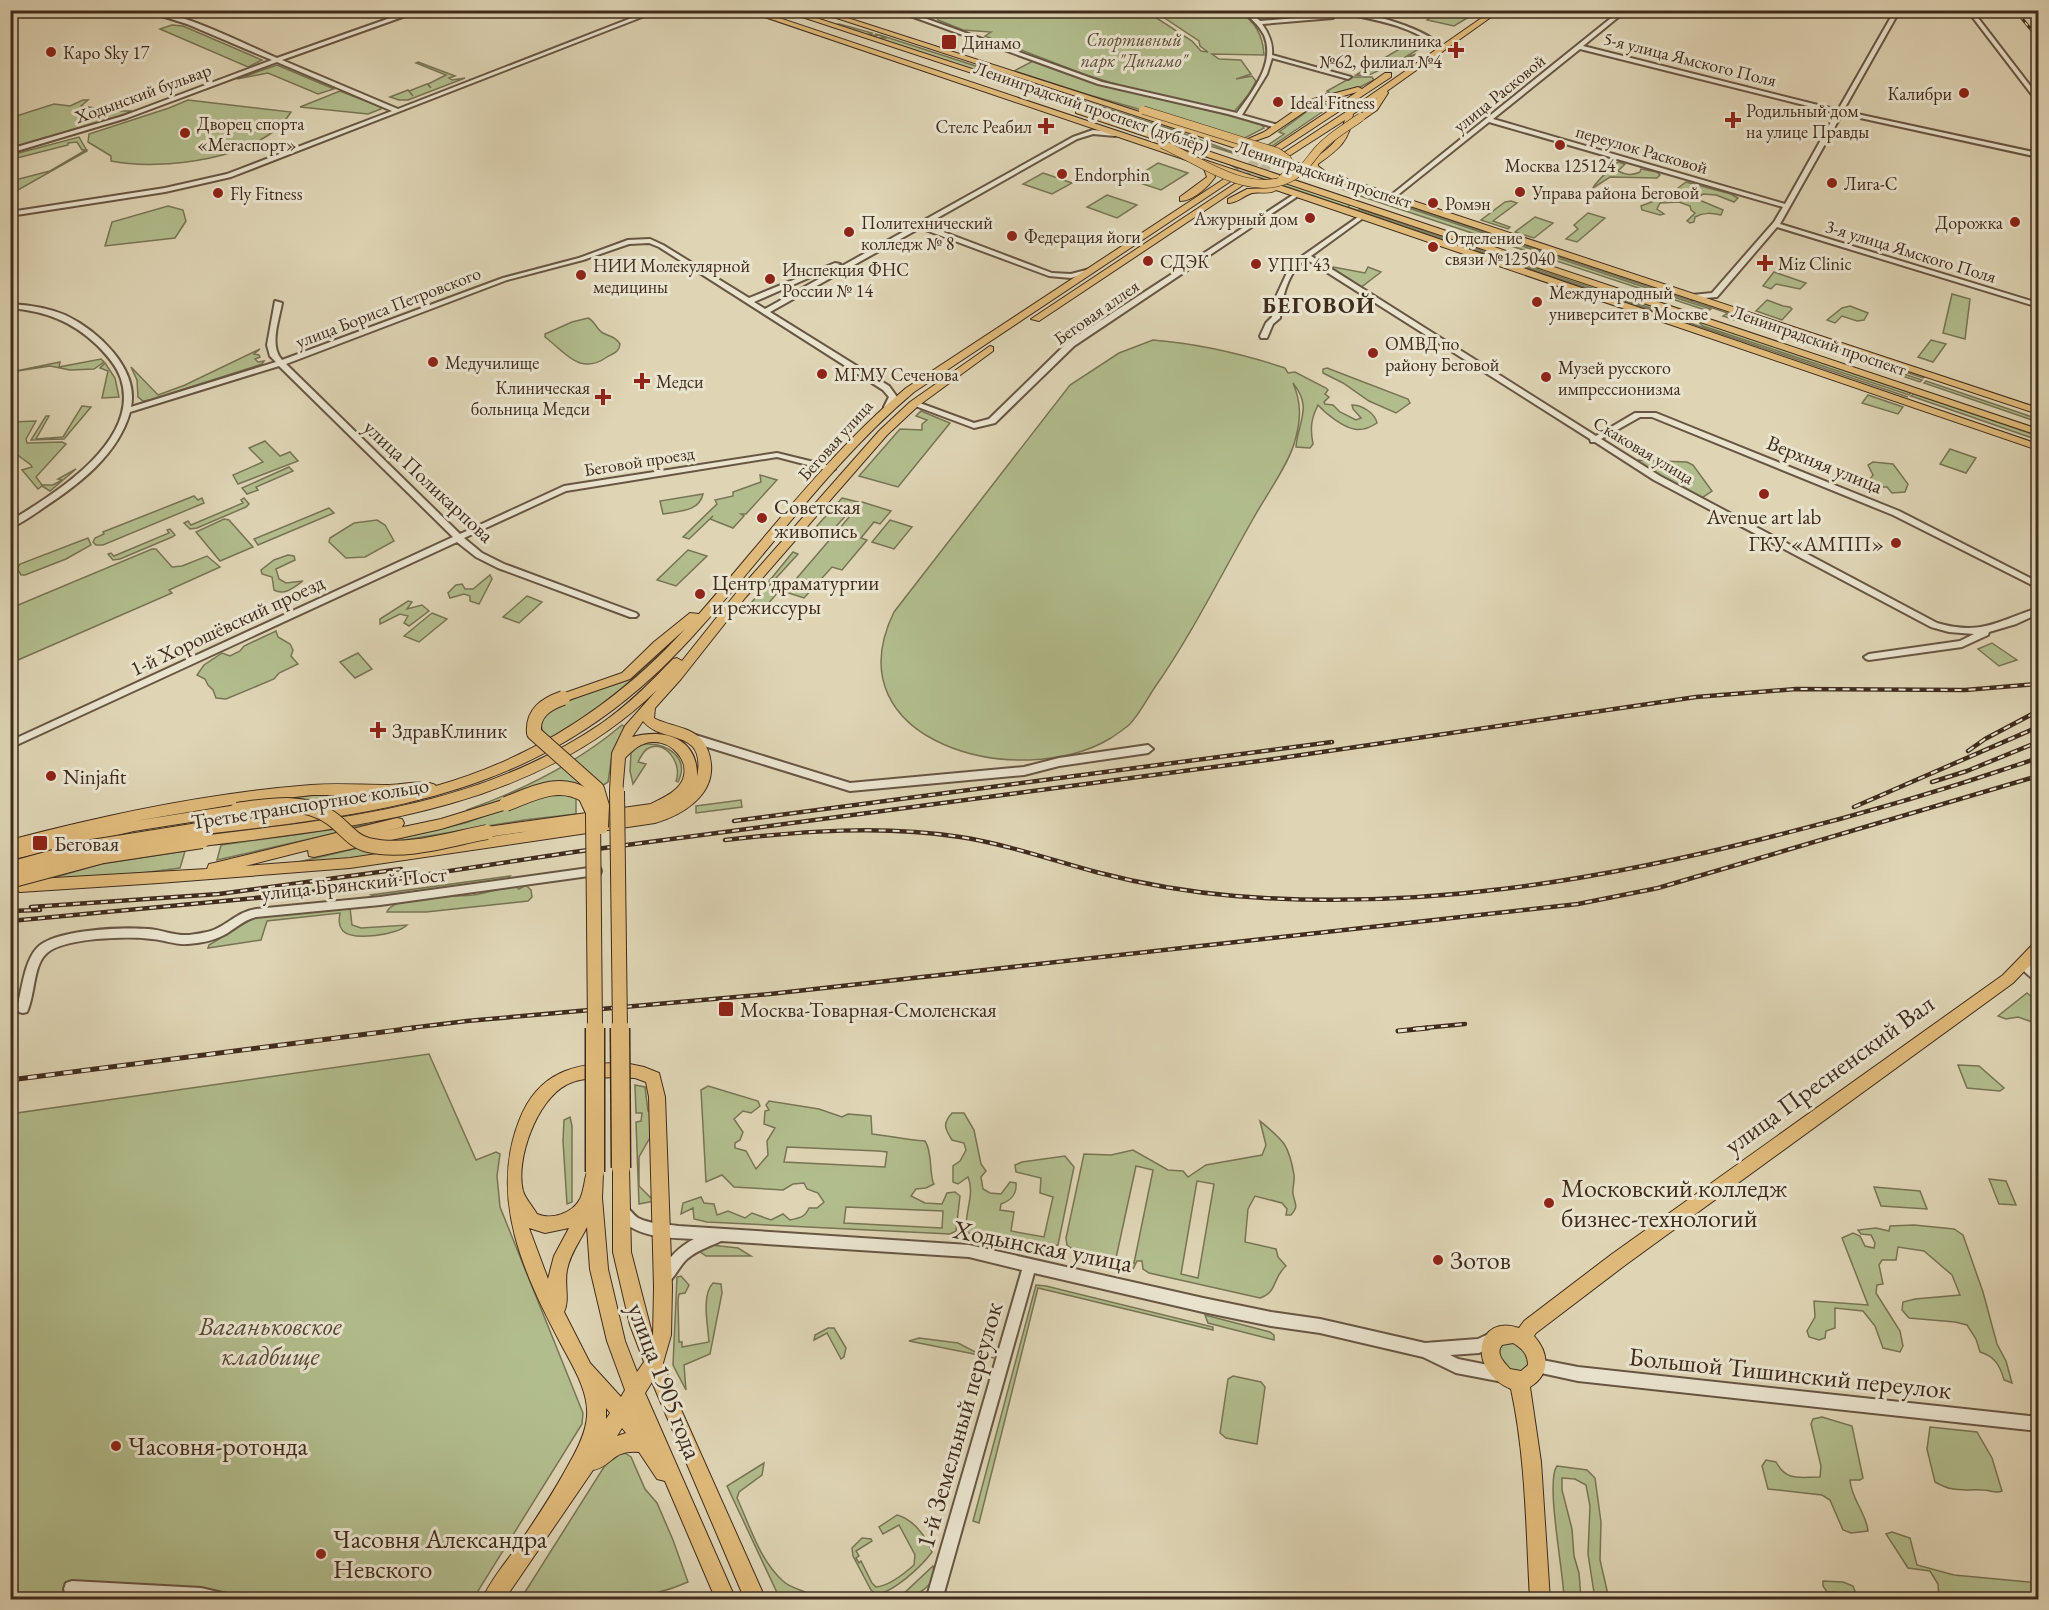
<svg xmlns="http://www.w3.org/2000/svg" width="2049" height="1610" font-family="'EB Garamond',serif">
	<rect width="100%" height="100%" fill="#dfd5b5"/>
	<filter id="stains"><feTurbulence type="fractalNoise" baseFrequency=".00333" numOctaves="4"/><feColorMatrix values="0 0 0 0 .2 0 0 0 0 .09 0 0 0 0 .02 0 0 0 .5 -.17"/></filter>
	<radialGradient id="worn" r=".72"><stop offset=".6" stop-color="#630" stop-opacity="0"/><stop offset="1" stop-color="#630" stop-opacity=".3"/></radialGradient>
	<!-- green -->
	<g fill="#b2bd8d" stroke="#787455" stroke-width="1.5" fill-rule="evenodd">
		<path d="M915,11H1146L1192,41L1201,51L1208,52L1200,46L1199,41L1154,11H1239C1255,22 1263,35 1264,55L1212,54L1219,59L1241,60L1251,74L1236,79L1252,76L1256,81L1249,94L1234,112L1125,87L1086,75L985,36L991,32L963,30L938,20L934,11L926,13Z"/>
		<polygon points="1438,11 1479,11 1454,26 1427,20 1439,12"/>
		<polygon points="839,24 872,33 869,34 877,36 875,38 887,38 875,34 880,35 1177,131 1251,159 832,25"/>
		<polygon points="172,25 183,26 262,60 248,67 160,29"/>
		<path d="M1414,37L1430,42L1404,58L1416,54C1407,60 1398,60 1389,65C1374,72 1374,76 1356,75L1406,45L1413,47L1421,41Z"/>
		<polygon points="1033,61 1098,84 1248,120 1262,125 1264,128 1243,139 1086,94 1014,71"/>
		<polygon points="418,62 455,76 449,78 452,80 465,78 408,100 399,100 390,97 408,90 413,96 409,91 427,84 431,88 428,84 446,75 416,63"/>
		<polygon points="277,65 334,89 318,94 268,73 237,79"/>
		<polygon points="1352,77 1372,77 1374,80 1356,89 1328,96 1324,95 1329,92 1327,91"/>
		<polygon points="340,91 381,107 381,109 368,114 300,107"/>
		<polygon points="83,100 88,100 81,106 117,111 132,111 111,120 11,148 10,118 54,104 70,106"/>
		<path d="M188,100L291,112C263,160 160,171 111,161V156L88,142L89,134L169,108Z"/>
		<polygon points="1323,103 1331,106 1272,146 1268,145 1284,134 1279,132 1313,107"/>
		<polygon points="79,137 87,151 11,194 11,181 50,171 86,150 82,150 77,142 68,143 68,145 17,158 11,158 11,155"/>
		<polygon points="1228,145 1925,376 1923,378 1352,188 1347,191"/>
		<polygon points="1217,157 1351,204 1348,207 1369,214 1908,397 1243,172"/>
		<path d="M1618,162L1625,164L1618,171C1626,175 1632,176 1640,172L1641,169L1657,172L1660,175L1657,178L1610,177L1593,188C1594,184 1614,165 1618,162Z"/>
		<polygon points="1158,163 1188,173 1161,190 1131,180"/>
		<polygon points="1043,173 1072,183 1052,194 1023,184"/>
		<path d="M1686,182L1731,194L1738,198L1734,202L1716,195L1703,194L1697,199L1723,210L1721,215C1712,213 1704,212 1695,217L1694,222L1690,223L1687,221L1695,213L1691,210L1690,206L1679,202L1660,203L1657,209L1664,214L1660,215L1642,210L1641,206L1662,198H1669L1674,191Z"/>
		<polygon points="1364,193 1692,303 1711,309 1708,311 1360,196"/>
		<polygon points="1107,195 1137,205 1117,218 1087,207"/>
		<polygon points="1511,201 1517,203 1493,221 1510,227 1508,229 1481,220 1505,202"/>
		<polygon points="168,206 183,210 186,221 175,238 105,246 112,222"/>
		<polygon points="1362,207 1681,316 1674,316 1359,209"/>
		<polygon points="1588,213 1605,218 1577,242 1566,239 1578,229 1574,225"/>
		<polygon points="1535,217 1553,223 1534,238 1515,232"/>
		<polygon points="1333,267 1365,273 1368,267 1381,272 1360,288 1331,269"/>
		<polygon points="1774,272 1806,283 1800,289 1776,284 1771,289 1763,286"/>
		<polygon points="1952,294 1970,299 1965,339 1943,333"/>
		<polygon points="1767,300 1783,306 1790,307 1792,309 1782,320 1756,311"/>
		<polygon points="1850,306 1868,313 1864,320 1857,321 1842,316 1835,323 1827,320 1842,308"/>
		<polygon points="1726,314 1922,380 1920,382 1723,316"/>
		<path d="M588,318C595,321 596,329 603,333C610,337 615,336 620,344C619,353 613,353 607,357C580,376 566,353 545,337V334L572,322Z"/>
		<polygon points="1696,320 1911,393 1909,395 1703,326"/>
		<path d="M1153,340C1201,344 1240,353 1285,368L1288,373L1295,372L1326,388L1328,390L1325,394L1329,397L1324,402L1325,404L1333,405L1340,412L1356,420L1361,418L1353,409L1352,405C1362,405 1375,413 1377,423C1371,427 1362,431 1354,429C1343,427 1326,414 1318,405C1311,419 1310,428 1313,444L1310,448L1296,447C1298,421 1313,408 1293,383C1302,404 1301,421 1294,444C1287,467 1265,497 1253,519C1221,575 1192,634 1155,687C1147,699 1139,715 1129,725C1124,729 1117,734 1111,738C1020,793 830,743 894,612L1070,385L1119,353Z"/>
		<polygon points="1931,340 1946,344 1933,362 1918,357"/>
		<polygon points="260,349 254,354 259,355 260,357 255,359 258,362 264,361 262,364 150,400 143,401 138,397 137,380 131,367 158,395 185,385"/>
		<polygon points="101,359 104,362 94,369 70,370 50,366 11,372 60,362 59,367"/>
		<polygon points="105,363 115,378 119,397 102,398 108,371 100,368"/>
		<polygon points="1327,368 1408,399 1410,403 1396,413 1369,401 1343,383 1323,373 1323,369"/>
		<polygon points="1926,381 2038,419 2038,422 1924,383"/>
		<polygon points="1914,394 2038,436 2038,440 1911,396"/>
		<polygon points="1868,395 1903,407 1898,414 1862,403"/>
		<polygon points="82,406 91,407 64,439 31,440 46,416 49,416 36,439 63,437"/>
		<polygon points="921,411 950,423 898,487 859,476 900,429 922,430 922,424 927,420 916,416"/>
		<polygon points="36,421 26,439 27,443 62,442 66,444 36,477 42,485 53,485 62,480 58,479 76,469 50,491 42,486 38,489 22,470 32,467 31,465 11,450 11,422"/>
		<polygon points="265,441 280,456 290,452 298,461 238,484 233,475 263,462 249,448"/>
		<polygon points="1950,449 1976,458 1966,473 1940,464"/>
		<polygon points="1635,460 1687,462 1693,465 1712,491 1700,499 1632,462"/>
		<polygon points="1873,462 1893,464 1908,484 1905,492 1892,493 1887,487 1873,487 1877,493 1866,491 1864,488 1873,475 1868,465"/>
		<polygon points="289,467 293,471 256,487 258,490 247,494 242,488"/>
		<polygon points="760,475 777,480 746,514 741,514 744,516 733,528 710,519 713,516 689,539 683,537 717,504 715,500 733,496 733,492 761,482"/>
		<path d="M703,494C699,512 679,511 663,514L660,501Z"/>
		<polygon points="194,496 198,500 202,498 204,503 103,545 96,545 93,542 95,538 104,534 103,532"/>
		<polygon points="244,498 249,504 246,507 197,528 190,529 184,523 188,521 191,525 243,503 241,500"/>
		<polygon points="842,498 858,502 831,532 815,528"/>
		<polygon points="862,502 891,511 880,524 874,522 861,538 867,540 842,570 832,567 804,598 785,592"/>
		<polygon points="329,508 334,513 258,545 254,539"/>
		<polygon points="224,519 229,520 253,547 220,561 196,532"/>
		<polygon points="377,520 385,525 394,541 365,557 346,558 329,542 330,538 354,523"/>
		<polygon points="890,520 912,527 894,549 872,542"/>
		<polygon points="170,529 175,535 172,537 120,559 113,560 108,554 111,553 114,556 169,533 167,530"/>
		<polygon points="88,538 91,545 66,559 25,575 21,575 17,568 20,564"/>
		<polygon points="152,549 156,549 172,567 182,566 207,556 220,567 169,590 172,593 11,663 11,608"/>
		<polygon points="688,550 707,556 676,586 657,580"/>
		<polygon points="793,552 798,554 767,588 778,592 761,612 747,608"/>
		<path d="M288,555L294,556L295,560L276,569L279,579L286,583L303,581C294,587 285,596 274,590L272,577L262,574L261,570L274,560Z"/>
		<polygon points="490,575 492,579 479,604 470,601 470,596 464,594 450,598 448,593 456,585 462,584 465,589 473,589"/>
		<polygon points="527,596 542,602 519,623 503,617"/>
		<polygon points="408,601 412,602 407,609 422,605 429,611 409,626 404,623 408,616 400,614 380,624 380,619"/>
		<polygon points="432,613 447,619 419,642 404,636"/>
		<polygon points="276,631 278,637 290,644 293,650 291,656 298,664 279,673 274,679 226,699 216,698 213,690 208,685 205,679 197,675 204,665 222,653 230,656 240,651 244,646"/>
		<path d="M668,643C635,681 593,713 549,739C514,707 609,689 626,680C642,671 655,656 668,643Z"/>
		<polygon points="1992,643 2017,660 1999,666 1978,649"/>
		<polygon points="358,653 372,669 355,678 340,662"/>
		<path d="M622,725L626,728L612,755L608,782L591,793L537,787L468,812L467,810C523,790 576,764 622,725Z"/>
		<path d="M645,744C668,743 690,758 678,782L676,781C683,763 664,738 647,749C644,751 640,758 638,762L646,764L633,784L630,771L631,753L638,746Z"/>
		<polygon points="546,794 572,795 576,798 576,814 524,820 387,843 384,855 298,865 294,863 465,823"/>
		<polygon points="315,795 397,796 329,806 312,800 288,798"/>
		<polygon points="741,800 742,807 696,813 696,806"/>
		<polygon points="385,822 217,860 221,845"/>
		<polygon points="185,851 180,868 142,873 49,879 101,864"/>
		<polygon points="510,876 505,881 395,896 377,898 371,895"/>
		<path d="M526,885L531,890L532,897L528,901L426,912H387C392,895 456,897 473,895C487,893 500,888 515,886L519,889Z"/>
		<path d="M350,908L352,925L361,928L407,925C398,935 353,941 343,931C338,925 339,919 340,913L267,921L261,940L208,948L209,945L255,917Z"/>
		<polygon points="2027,993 2037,1001 2038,1024 2018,1017 2006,1019 1998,1016"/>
		<polygon points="429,1054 476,1160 496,1152 500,1154 497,1176 500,1207 583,1413 582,1424 473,1599 11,1599 10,1114"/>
		<polygon points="1958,1065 1979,1066 2004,1088 2000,1091 1967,1088"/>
		<polygon points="635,1085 645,1087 648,1111 651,1111 652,1134 639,1157 639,1186 654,1201 639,1204 636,1122 641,1121 642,1113 636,1113"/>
		<path d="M708,1086L758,1101L760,1106L751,1113L743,1111L734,1119L743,1132L740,1140L735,1143V1148L746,1151L756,1169L768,1155L767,1141L775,1128L764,1124L765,1111L769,1110L766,1105L769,1101L819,1109L842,1117L848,1114L871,1116L872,1134C890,1136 907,1140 925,1141C933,1152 929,1177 934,1184L926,1188L916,1189L911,1196L925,1203L942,1204L947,1193L955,1192L960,1196L956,1231L950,1234L707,1222L694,1219L693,1208L681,1214L683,1203L701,1197L704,1203L714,1204L717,1215L728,1211L745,1218L752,1213L771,1220L783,1214L790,1220C800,1218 805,1217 809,1208H817L824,1202L818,1193L807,1189L804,1183L793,1184L783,1190L734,1187L722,1175L706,1182L701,1090ZM787,1147L878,1151L887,1152L885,1167L784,1162ZM846,1207L943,1211L942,1228L844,1223Z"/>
		<path d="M952,1113H964L974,1130L981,1164L986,1171L981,1177L983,1189L990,1193L1001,1194L1010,1182L1016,1183C1017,1194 1012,1200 1001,1204L1000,1210L1014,1212L1011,1231L1044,1237L1053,1197L1040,1193L1041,1178L1016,1172L1015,1165L1022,1162L1065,1156L1074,1167L1058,1245L1044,1247L1005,1238L968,1233C962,1216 976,1195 968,1177L958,1184L953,1182V1166L960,1161L966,1150L964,1143L952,1140C945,1129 942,1124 952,1113Z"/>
		<polygon points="570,1117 572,1126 572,1202 567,1204 563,1141 564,1120"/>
		<path d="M1260,1121C1283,1140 1289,1144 1294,1175C1295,1182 1292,1188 1293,1194C1295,1205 1299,1206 1291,1215H1286L1287,1209L1282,1203L1255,1196L1248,1209L1245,1242L1276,1249L1278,1257L1286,1266C1272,1278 1278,1292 1260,1298L1149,1273L1143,1269L1142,1261H1137L1133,1269L1082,1256L1067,1245L1066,1238L1084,1154L1111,1155L1133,1150L1168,1170L1183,1171L1188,1177L1206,1165L1262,1155L1266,1145ZM1136,1166L1153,1170L1134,1263L1116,1258ZM1197,1181L1214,1184L1198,1278L1181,1274Z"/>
		<polygon points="1989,1179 2006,1181 2016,1205 1999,1204"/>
		<polygon points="1874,1187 1920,1191 1927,1209 1881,1206"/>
		<path d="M1914,1225L1954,1229L1963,1235L1983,1292L1997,1344L2006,1361L2012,1383L2004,1380C2000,1365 1994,1356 1980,1352L1976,1339L1967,1325L1955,1322L1909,1318L1902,1310L1903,1302L1915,1299L1960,1295L1952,1275L1924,1251L1898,1247L1896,1260H1882L1879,1265L1883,1284L1877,1285L1876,1293L1900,1331L1903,1346L1900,1352L1883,1348L1875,1326L1863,1311L1835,1308V1328L1826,1331L1825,1338L1819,1340L1809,1337L1807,1331L1815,1317L1814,1301L1868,1305L1842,1238L1853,1233L1860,1236L1865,1246L1874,1248L1875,1243L1871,1235L1861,1234L1858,1230L1876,1228L1889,1231L1890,1226Z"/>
		<polygon points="711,1245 738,1248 751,1256 706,1256 696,1249"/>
		<path d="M681,1276L689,1285L685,1293L679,1294L678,1300L679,1342H682V1347L709,1342C708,1326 701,1295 713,1283L721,1284L722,1293L710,1354L684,1365L686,1390L673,1365L677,1277Z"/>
		<polygon points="1036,1285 1046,1286 1213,1327 1213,1330 1038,1288 979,1523 973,1521"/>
		<polygon points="1205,1315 1270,1332 1274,1335 1274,1340 1208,1323"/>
		<polygon points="828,1328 834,1328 846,1348 844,1357 841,1359 827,1333 814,1340 815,1335"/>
		<polygon points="919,1338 958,1343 981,1355 994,1358 909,1341"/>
		<polygon points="1517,1339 1534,1368 1510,1376 1494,1347"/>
		<polygon points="1233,1376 1261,1382 1265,1387 1257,1444 1226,1438 1220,1433 1228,1379"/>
		<path d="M1822,1417L1852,1426L1863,1478L1860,1480H1850C1851,1499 1866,1512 1868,1531L1851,1533L1843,1530L1830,1500L1822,1495L1768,1489L1762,1466L1766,1460L1776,1462C1787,1482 1800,1477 1820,1477L1821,1466L1811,1424L1813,1419Z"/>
		<path d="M1930,1427L1977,1432L1992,1458L2002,1491C1995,1494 1991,1490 1983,1490C1963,1489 1954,1493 1935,1482L1927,1449Z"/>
		<path d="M625,1453L631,1457L645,1489L657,1503L673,1540L688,1582C635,1606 576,1599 520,1600L604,1467L615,1455Z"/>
		<path d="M764,1463L762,1475L739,1492L737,1498C750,1526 760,1561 783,1581C792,1590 809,1590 815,1599H780L727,1486Z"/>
		<path d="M1557,1466L1587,1470L1595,1478L1601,1522L1600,1560L1609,1599H1595L1588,1554L1590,1506L1586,1485L1575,1479L1562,1478V1490L1572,1529L1574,1556L1579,1573L1581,1599H1564C1564,1574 1545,1481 1557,1466Z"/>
		<path d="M897,1515C913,1519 926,1536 932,1552C922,1566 893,1593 876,1594L871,1590L853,1556L852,1548L862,1538L871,1539L872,1541L856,1551L859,1556L856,1558L859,1563L861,1561L872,1583L876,1587C889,1586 905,1573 914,1565L915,1555L899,1525L883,1534L879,1527Z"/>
		<polygon points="1892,1532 1910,1538 1917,1565 1954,1575 2038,1583 2038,1599 1939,1599 1938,1584 1930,1571 1908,1568 1886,1534"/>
		<path d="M933,1566C938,1586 915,1598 898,1599Z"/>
		<polygon points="1823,1581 1843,1582 1853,1586 1858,1599 1843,1599 1841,1593 1827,1592 1823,1586"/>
	</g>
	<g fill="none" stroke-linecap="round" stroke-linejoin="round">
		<!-- major-tunnel -->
		<g stroke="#bfb397" stroke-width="8" stroke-dasharray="8 4" stroke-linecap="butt">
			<polyline points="1230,179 1274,150"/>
			<polyline points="1242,183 1286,154"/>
		</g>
		<defs>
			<g id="minor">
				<path d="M143,10C179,10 242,43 277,58L413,10H422L282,60L398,109L652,10H660L231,177L165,192L10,216V212L165,188L227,174L392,111L277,62L127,118L10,153V149L123,116L272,60L187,24Z"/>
				<polygon points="596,10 603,10 593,14 593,12"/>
				<path d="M854,10H864C853,15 839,19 827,15Z"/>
				<path d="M894,10H902L1102,82L1237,113C1252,92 1276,63 1264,35C1259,25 1250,18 1242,10H1248L1260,21L1331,15L1334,10C1360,10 1420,26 1439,44L1434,45C1409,24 1369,19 1338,12L1333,18L1262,24C1269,34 1273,43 1272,55L1351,77L1348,79L1272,58L1267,74L1242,115L1278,125L1279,126L1276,128L1228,114L1098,84Z"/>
				<path d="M1621,10H1627L1583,46L1838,110L1895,10H1900L1843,111L2038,153V157L1842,114L1780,224L2038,303V307L1777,227L1717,297L1692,299V295L1712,293L1774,222L1783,207L1489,122L1394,198H1390V196ZM1580,49L1836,113L1785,204L1493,119Z"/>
				<polygon points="1967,10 1972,10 2038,96 2038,101 2036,100"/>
				<polygon points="2030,10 2035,10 2038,15 2038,19 2036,19"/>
				<path d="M1093,130L1115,132L1118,134L1115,136L1093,134L1077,139L925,225L1052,273L1071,274L1090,269L1093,271L1092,272L1071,278L1049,276L920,228L770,312L889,386L897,397L891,409H885L884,407L889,397L883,390L659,247L649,243L629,244L583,260L507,280L286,364L460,534L564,486L777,453L834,467L835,469L831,471L777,457L566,491L464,538L482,553L504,564L636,613L638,615L636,617H630L498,568L476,557L457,542L10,748V741L453,537L279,366L130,412C118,455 78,485 43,508C33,515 22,523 10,528V521C55,494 141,441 121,379C117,366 107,355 97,345C72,321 45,311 10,308V304C29,305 48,308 65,315C97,330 139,368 131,407L276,362L270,356L267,345L275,301L282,303C279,320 269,346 282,360L503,278L579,258L628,240L650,239L663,245L749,298L835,263L840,264L754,302L765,309L1073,137Z"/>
				<polygon points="1296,193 1301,194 1074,346 995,423 974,428 910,404 914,402 917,402 974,423 989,419 1068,342"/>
				<path d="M1361,215L1366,216L1311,256L1596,436L1635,413H1656L1899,511L2038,582V588L1893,515L1652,417H1640L1601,439L1660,476L1937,623C1982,636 1998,621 2038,608V614L2016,624L1989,632L1988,635L1962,647L1869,660L1866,659L1864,657L1869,654L1960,641L1974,634L1949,632L1931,627L1654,480L1595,442H1591L1590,439L1306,259C1288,271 1282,297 1280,318L1273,324L1267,338H1261L1260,336L1266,323L1272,317L1274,301L1291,264Z"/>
				<polygon points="692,734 850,783 1024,767 1059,758 1148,745 1153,749 1148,753 1059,766 1024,775 850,791 688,741 687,738 688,735"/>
				<path d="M596,867L600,868L601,871L600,874L596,875L380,905L256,917C243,920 235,929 224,935C213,941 200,943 188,944C175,945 165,940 152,939C130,936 60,937 45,955C33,968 35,995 27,1012L23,1013L19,1012L17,1008C22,990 24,962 37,948C54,929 124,927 148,929C163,930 174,936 189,935C196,934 204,933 211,931C228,925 237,912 256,909L380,897Z"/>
				<path d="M2024,958L2028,960L2038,969V981C2031,979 2022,970 2018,963L2020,960Z"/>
				<path d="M623,1205C630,1208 632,1214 638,1218C649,1224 666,1224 678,1226L969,1245L1203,1298L1271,1312L1320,1319L1425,1343L1478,1339L1495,1331L1500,1333L1502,1338L1500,1343L1479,1353L1450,1355L1458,1359L1503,1368L1508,1370L1510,1375L1508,1380L1503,1382L1456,1373L1423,1357L1320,1333L1271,1326L1203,1312L1034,1273L942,1600H926L1022,1270L969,1257L721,1241C709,1247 697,1250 687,1259C679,1266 673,1281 665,1285L660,1283L658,1278C666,1260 677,1248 694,1239C669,1238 629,1238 616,1211L618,1207Z"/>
				<polygon points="1537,1359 1578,1367 2038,1417 2038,1431 1578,1381 1532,1371 1530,1366 1532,1361"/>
				<polygon points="72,1581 201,1588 227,1594 229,1600 121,1600 72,1597 66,1595 64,1589 66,1583"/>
			</g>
			<g id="major">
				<path d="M744,10H755L1351,209L2038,444V450L1276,190C1269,195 1260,191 1252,193C1243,196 1237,203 1228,203V199L1247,189L1270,188L1212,168L1215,177C1208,187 1193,201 1180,201V197L1207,177L1204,169L1195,163Z"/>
				<polygon points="781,10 792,10 1094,109 1087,111"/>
				<path d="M812,10H823L1233,142L1246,140L1264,132L1310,100L1358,87L1362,89L1385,73H1391V77L1277,152L1270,150L1357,92L1316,104L1269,136L1243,145L1310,167L1311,161C1330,147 1338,143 1345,120L1289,156L1282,154L1355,106L1493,10H1501L1387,91L1388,93L1377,110L1364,119L1357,117L1371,106L1377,98L1353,114C1350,141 1339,149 1318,164V166L1326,172L2038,408V414L1223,144Z"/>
				<polygon points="1076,109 1082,109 2038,429 2038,435 1076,113"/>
				<path d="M1227,177L1234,179L914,392C829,464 766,556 692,637C551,792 402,811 205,834L200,833L198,829L200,825L205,824L314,811L403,795H312L236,804L135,821L237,805L242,806L244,810L242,814L134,831L10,860V840C109,814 209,793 311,785C337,783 362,785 388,785C399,785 430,779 436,786C534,758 617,704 685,629L630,679L563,702L557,698L559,695L622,673L654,642L690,613L699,614C766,537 828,454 906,388Z"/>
				<polygon points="1239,181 1246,183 1039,321 1031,319"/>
				<path d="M990,346L993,347V351L918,406L887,435L745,598L681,679L655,708L654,718C668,726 688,726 700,738C707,745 710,754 711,764C714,796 682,815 655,823L350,868L159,883L20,892L15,890L13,886L15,882L20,880L207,869L209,864L214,863L397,818L402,819L404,823L402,827L384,831L441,819L506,799L511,800L513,804L511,808L441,829L314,857L309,856L308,850L245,866L350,858L530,831L487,837L482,836L480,832L482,828L487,827L651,804C662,798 678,792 683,779C690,760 671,741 653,742C641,742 633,750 625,758L622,794H612L610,791L612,753L625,726L657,690C532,810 365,826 202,846L197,845L195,841L197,837L202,836C345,818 479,807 602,723C628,705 651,682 673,659L677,658L682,661L737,592L879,431L910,402ZM643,721C662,745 707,727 697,777C698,738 665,728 632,737Z"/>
				<path d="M2038,942V957L2013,983L1624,1266L1536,1333L1534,1336C1550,1354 1550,1375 1530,1387L1541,1462L1550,1600H1530C1526,1529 1526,1458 1511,1389C1465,1369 1477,1313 1519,1328L1524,1321L1612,1254L2003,975L2033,944ZM1513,1343C1523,1349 1528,1355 1528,1365L1521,1371L1510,1369C1504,1362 1495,1354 1502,1345Z"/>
				<path d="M625,1063L644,1067L659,1073L665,1097L672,1287L671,1335L663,1363L679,1405L766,1600H745L652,1382L645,1393L736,1600H716L665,1481L657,1479L639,1452C612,1449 612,1467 593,1470L504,1600H482C490,1581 505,1563 517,1547C536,1519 554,1492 570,1462C578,1448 586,1432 587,1416C589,1391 572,1365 561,1344C524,1274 489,1199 519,1121C538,1071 576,1062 625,1063ZM616,1077L635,1078L646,1082L649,1097L654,1287L653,1337L631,1252L629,1168L627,1163L621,1160L615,1163L613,1168V1252L630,1325L644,1362L637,1372L625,1341L608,1269L602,1198L603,1172L601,1167L595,1164L589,1167C584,1177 585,1188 580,1199C572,1214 551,1220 537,1214C533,1207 525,1198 523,1191C515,1160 537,1100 566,1085C580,1077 600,1078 616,1077ZM587,1227L590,1269L607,1341L625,1390L621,1397L590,1363L564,1312C570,1300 564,1284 567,1270C570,1254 580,1241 587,1227ZM529,1228L545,1233L569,1228L554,1256L548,1279ZM606,1408L610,1413L606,1419ZM622,1428L626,1433L617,1436Z"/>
			</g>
		</defs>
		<!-- minor casing -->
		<use href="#minor" stroke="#675643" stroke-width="4"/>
		<!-- major casing -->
		<use href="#major" stroke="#3f2c1d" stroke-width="2"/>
		<!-- minor -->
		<use href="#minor" fill="#eae4cf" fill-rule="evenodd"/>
		<!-- major -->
		<use href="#major" fill="#e0ba7a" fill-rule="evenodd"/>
		<defs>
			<polyline id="rail-far2" points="2015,10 2038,38"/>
			<g id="rail-far1">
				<polyline points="1968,751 1985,739 2038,711"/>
				<polyline points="1932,782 1967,771 2038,742"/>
				<polyline points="1854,807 2038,727"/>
				<polyline points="734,821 1332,742"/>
				<path d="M725,840C803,831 882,825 960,837C1006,844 1051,860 1096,872C1142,884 1188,892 1235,896C1418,911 1597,881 1774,836C1863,814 1951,788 2038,758"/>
				<polyline points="31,907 219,894 401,869"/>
				<polyline points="10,911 40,910"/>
				<polyline points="10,921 298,894 574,852 1274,759 1696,697 1796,689 1965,690 2038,684"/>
				<polyline points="402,1029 467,1021 770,994 1578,904 1658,888 2038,776"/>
				<polyline points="1413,1029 1465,1024"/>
			</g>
			<g id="rail">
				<polyline points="1398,1031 1428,1028"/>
				<polyline points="10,1080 414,1028"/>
			</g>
		</defs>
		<!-- rail-far2 casing -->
		<use href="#rail-far2" stroke="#3f2c1d" stroke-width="3"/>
		<!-- rail-far1 casing -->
		<use href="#rail-far1" stroke="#3f2c1d" stroke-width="4.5"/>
		<!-- rail casing -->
		<use href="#rail" stroke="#3f2c1d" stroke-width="5"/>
		<!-- rail-far2 -->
		<use href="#rail-far2" stroke="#eae4cf" stroke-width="1.5" stroke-dasharray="4" stroke-linecap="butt"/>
		<!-- rail-far1 -->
		<use href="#rail-far1" stroke="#eae4cf" stroke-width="2" stroke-dasharray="7" stroke-linecap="butt"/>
		<!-- rail -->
		<use href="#rail" stroke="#eae4cf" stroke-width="3" stroke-dasharray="9" stroke-linecap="butt"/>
		<defs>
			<g id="major-bridge-far2">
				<polyline points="1143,110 1277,152 1287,159 1291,166 1289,173 1282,179"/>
				<path d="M1162,144C1201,161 1253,202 1295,175C1306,168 1312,156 1320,148C1332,135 1347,127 1361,117"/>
			</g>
			<g id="major-bridge-far1">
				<path d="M563,698C546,704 532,713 534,733L597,789L602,806L601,827"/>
				<polyline points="617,791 620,1029"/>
				<path d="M506,804C532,794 558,779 585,795L593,812L595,1029"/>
				<path d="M237,810C268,806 303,798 331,818C344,827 352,841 368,845C406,854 450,839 487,832"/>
				<polyline points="10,869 86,848 205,829"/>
				<polyline points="10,881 103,856 202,841"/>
			</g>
			<g id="major-bridge">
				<polyline points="595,1028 595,1172"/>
				<polyline points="620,1028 621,1168"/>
			</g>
		</defs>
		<!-- major-bridge-far2 casing -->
		<use href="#major-bridge-far2" stroke="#3f2c1d" stroke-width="9" stroke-linecap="butt"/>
		<!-- major-bridge-far1 casing -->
		<use href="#major-bridge-far1" stroke="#3f2c1d" stroke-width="16" stroke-linecap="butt"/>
		<!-- major-bridge casing -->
		<use href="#major-bridge" stroke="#3f2c1d" stroke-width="21" stroke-linecap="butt"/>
		<!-- major-bridge-far2 -->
		<use href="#major-bridge-far2" stroke="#e0ba7a" stroke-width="8"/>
		<!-- major-bridge-far1 -->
		<use href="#major-bridge-far1" stroke="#e0ba7a" stroke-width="14"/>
		<!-- major-bridge -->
		<use href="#major-bridge" stroke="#e0ba7a" stroke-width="18"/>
	</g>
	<!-- markers -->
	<g fill="#8f2418" stroke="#eae4cf" stroke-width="2">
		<rect x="941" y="34" width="16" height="16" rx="3"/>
		<path d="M1453 41h6v6h6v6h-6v6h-6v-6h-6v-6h6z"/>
		<circle cx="51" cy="52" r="6"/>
		<circle cx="1964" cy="93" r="6"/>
		<circle cx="1278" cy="102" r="6"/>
		<path d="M1730 111h6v6h6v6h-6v6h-6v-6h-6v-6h6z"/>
		<path d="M1043 117h6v6h6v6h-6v6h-6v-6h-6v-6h6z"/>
		<circle cx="185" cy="133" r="6"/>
		<circle cx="1560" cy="145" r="6"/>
		<circle cx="1062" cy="174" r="6"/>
		<circle cx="1832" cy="183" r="6"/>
		<circle cx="1520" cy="192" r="6"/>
		<circle cx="218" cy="193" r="6"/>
		<circle cx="1433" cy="203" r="6"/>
		<circle cx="1310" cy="218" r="6"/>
		<circle cx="2015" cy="222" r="6"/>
		<circle cx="849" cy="232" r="6"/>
		<circle cx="1012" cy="236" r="6"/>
		<circle cx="1433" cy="247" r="6"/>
		<circle cx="1148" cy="261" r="6"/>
		<path d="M1762 254h6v6h6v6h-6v6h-6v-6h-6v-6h6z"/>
		<circle cx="1256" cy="264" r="6"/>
		<circle cx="581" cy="275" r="6"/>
		<circle cx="770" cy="279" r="6"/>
		<circle cx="1537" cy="302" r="6"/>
		<circle cx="1373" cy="353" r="6"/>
		<circle cx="433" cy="362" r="6"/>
		<circle cx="822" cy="374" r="6"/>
		<circle cx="1546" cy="377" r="6"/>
		<path d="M639 372h6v6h6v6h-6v6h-6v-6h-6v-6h6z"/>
		<path d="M600 388h6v6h6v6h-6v6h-6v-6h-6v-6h6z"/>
		<circle cx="1764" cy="494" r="6"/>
		<circle cx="762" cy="518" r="6"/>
		<circle cx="1896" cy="543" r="6"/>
		<circle cx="700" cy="594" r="6"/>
		<path d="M375 721h6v6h6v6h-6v6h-6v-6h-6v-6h6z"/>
		<circle cx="51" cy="776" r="6"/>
		<rect x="32" y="835" width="16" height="16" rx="3"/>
		<rect x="718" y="1001" width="16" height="16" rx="3"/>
		<circle cx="1549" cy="1203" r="6"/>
		<circle cx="1438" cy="1260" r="6"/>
		<circle cx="116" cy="1446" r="6"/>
		<circle cx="321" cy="1554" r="6"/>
	</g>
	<g text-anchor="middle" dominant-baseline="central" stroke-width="6" stroke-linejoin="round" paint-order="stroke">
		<!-- far-park labels -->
		<g font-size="18" font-style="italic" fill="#564933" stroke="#eae4cf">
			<text x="1134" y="39">Спортивный<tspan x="1134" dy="21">парк "Динамо"</tspan></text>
		</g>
		<!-- far-poi labels -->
		<g font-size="18" fill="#3f2c1d" stroke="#eae4cf" text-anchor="start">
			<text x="1442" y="40" text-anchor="end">Поликлиника<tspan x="1442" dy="21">№62, филиал №4</tspan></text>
			<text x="962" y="42">Динамо</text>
			<text x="63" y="52">Каро Sky 17</text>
			<text x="1952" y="93" text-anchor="end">Калибри</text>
			<text x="1290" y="102">Ideal Fitness</text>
			<text x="1746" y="110">Родильный дом<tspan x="1746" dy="21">на улице Правды</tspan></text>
			<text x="197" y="123">Дворец спорта<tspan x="197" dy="21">«Мегаспорт»</tspan></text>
			<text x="1032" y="126" text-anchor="end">Стелс Реабил</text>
			<text x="1560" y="165" text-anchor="middle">Москва 125124</text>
			<text x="1074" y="174">Endorphin</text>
			<text x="1844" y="183">Лига-С</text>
			<text x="1532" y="192">Управа района Беговой</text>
			<text x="230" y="193">Fly Fitness</text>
			<text x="1445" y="203">Ромэн</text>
			<text x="1298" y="218" text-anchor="end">Ажурный дом</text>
			<text x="861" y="222">Политехнический<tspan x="861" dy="21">колледж № 8</tspan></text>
			<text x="2003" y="222" text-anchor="end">Дорожка</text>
			<text x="1024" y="236">Федерация йоги</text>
			<text x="1445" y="237">Отделение<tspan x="1445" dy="21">связи №125040</tspan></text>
			<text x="1160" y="261">СДЭК</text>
			<text x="1778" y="263">Miz Clinic</text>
			<text x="1268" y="264">УПП 43</text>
			<text x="593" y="265">НИИ Молекулярной<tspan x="593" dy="21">медицины</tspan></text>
			<text x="782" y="269">Инспекция ФНС<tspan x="782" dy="21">России № 14</tspan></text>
			<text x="1549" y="292">Международный<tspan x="1549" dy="21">университет в Москве</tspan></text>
			<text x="1385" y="343">ОМВД по<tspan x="1385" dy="21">району Беговой</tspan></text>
			<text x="445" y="362">Медучилище</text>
			<text x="1558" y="367">Музей русского<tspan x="1558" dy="21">импрессионизма</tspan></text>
			<text x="834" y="374">МГМУ Сеченова</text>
			<text x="656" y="381">Медси</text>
			<text x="590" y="387" text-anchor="end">Клиническая<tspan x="590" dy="21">больница Медси</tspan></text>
		</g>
		<!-- far-street labels -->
		<g font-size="18" fill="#3f2c1d" stroke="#eae4cf">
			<text transform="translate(1690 59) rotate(14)">5-я улица Ямского Поля</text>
			<text transform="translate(143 93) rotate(-20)">Ходынский бульвар</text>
			<text transform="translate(1499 93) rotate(-39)">улица Расковой</text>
			<text transform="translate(1092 107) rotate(19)">Ленинградский проспект (дублёр)</text>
			<text transform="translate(1642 149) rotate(16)">переулок Расковой</text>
			<text transform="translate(1324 174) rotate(18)">Ленинградский проспект</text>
			<text transform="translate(1911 251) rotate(17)">3-я улица Ямского Поля</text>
			<text transform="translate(388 307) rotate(-21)">улица Бориса Петровского</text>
			<text transform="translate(1096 312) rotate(-35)">Беговая аллея</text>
			<text transform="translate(1819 340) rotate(19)">Ленинградский проспект</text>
			<text transform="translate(835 440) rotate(-48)">Беговая улица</text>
			<text transform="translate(1644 450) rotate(31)">Скаковая улица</text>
			<text transform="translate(639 461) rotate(-9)">Беговой проезд</text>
		</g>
		<!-- street labels -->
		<g font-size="21" fill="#3f2c1d" stroke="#eae4cf">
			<text transform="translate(1825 464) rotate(22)">Верхняя улица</text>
			<text transform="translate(429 481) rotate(43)">улица Поликарпова</text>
			<text transform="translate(227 625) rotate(-25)">1-й Хорошёвский проезд</text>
			<text transform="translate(310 803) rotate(-9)">Третье транспортное кольцо</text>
			<text transform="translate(354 883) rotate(-6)">улица Брянский Пост</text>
		</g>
		<!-- poi labels -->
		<g font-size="21" fill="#3f2c1d" stroke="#eae4cf" text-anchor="start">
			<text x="774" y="506">Советская<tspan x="774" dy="24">живопись</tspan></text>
			<text x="1764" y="516" text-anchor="middle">Avenue art lab</text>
			<text x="1884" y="543" text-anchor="end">ГКУ «АМПП»</text>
			<text x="712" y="582">Центр драматургии<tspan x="712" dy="24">и режиссуры</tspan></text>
			<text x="392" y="730">ЗдравКлиник</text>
			<text x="63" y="776">Ninjafit</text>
			<text x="54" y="843">Беговая</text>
			<text x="740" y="1009">Москва-Товарная-Смоленская</text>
		</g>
		<!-- far-district labels -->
		<g font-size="22" font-weight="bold" letter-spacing="1.5" fill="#3f2c1d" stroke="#eae4cf">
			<text x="1319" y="305">БЕГОВОЙ</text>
		</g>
		<!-- near-street labels -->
		<g font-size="26" fill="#3f2c1d" stroke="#eae4cf">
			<text transform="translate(1829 1074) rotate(-36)">улица Пресненский Вал</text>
			<text transform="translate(1043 1246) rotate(11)">Ходынская улица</text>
			<text transform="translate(1790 1373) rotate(6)">Большой Тишинский переулок</text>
			<text transform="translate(665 1381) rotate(69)">улица 1905 года</text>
			<text transform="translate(959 1425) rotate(-74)">1-й Земельный переулок</text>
		</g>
		<!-- near-poi labels -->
		<g font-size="26" fill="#3f2c1d" stroke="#eae4cf" text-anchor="start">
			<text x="1561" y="1188">Московский колледж<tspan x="1561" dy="30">бизнес-технологий</tspan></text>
			<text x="1450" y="1260">Зотов</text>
			<text x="128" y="1446">Часовня-ротонда</text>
			<text x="333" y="1539">Часовня Александра<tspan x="333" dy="30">Невского</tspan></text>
		</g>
		<!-- near-park labels -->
		<g font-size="26" font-style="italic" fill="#564933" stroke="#eae4cf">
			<text x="270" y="1326">Ваганьковское<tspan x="270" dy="30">кладбище</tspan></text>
		</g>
	</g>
	<!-- margin -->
	<rect width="2049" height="1610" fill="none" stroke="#dfd5b5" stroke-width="36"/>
	<rect x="12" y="12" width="2025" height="1586" fill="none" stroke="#3f2c1d" stroke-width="3"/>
	<rect x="18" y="18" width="2013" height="1574" fill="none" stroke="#3f2c1d" stroke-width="1.5"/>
	<rect width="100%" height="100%" filter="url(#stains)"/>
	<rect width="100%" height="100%" fill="url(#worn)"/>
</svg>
